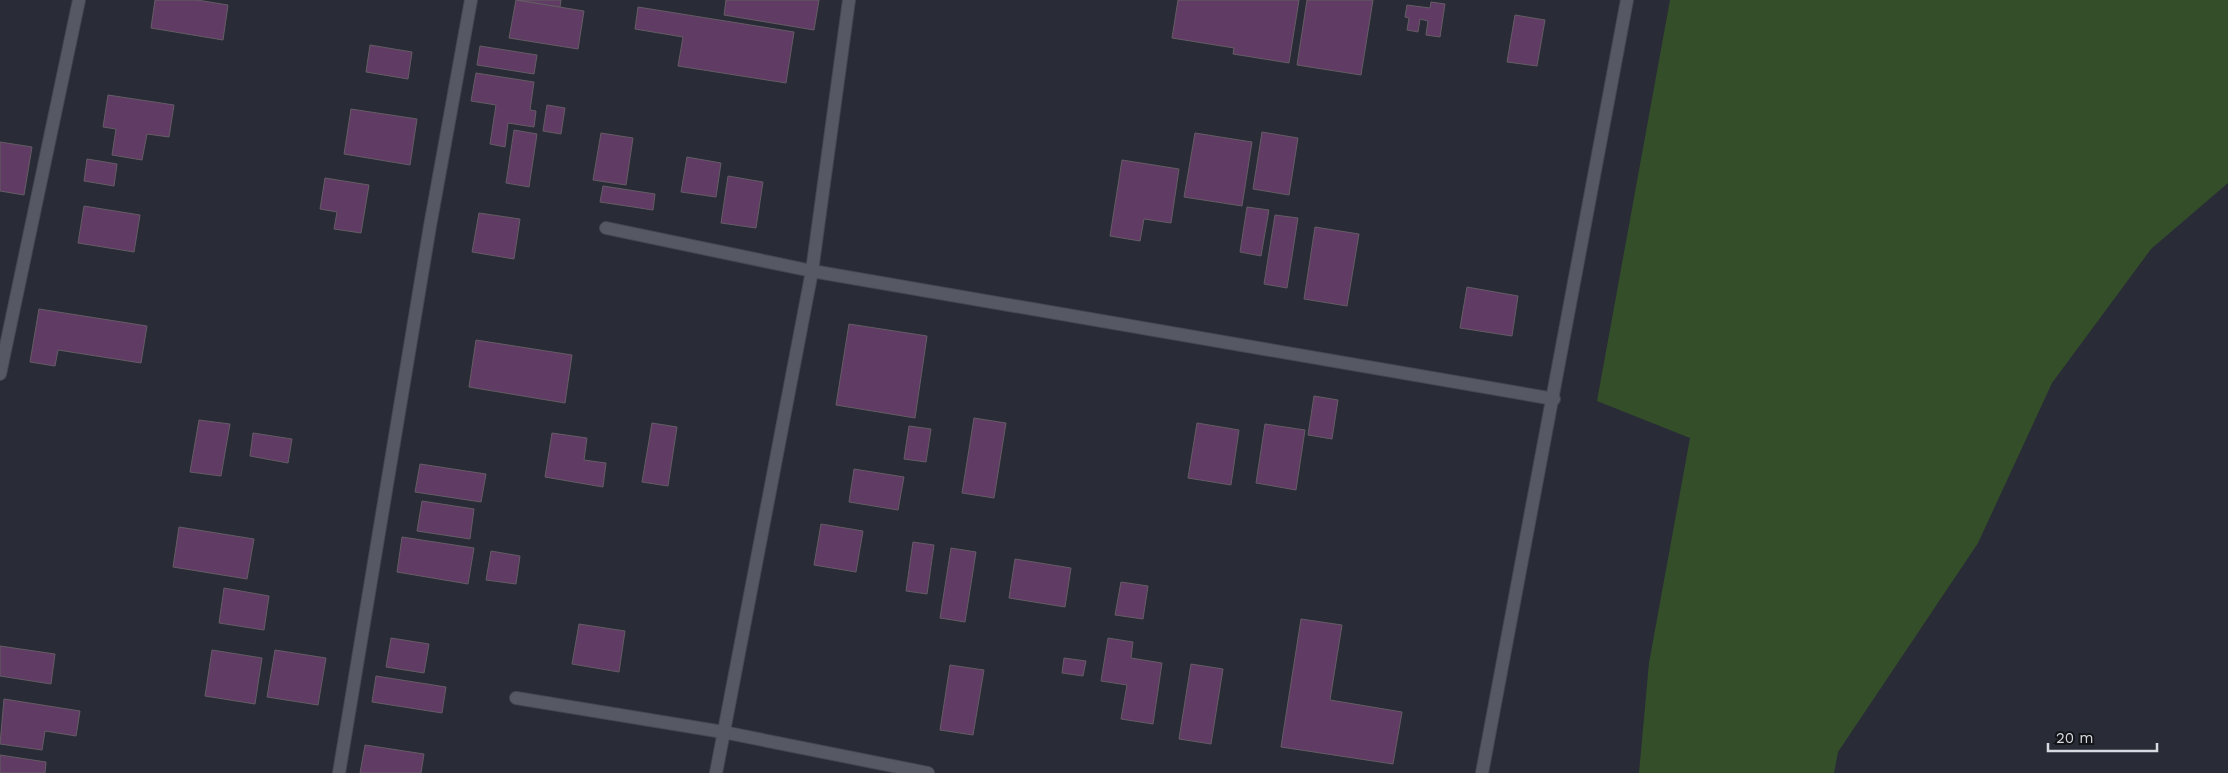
<svg xmlns="http://www.w3.org/2000/svg" width="2228" height="773" font-family="'Work Sans',sans-serif">
	<rect width="100%" height="100%" fill="#292c36"/>
	<!-- green -->
	<polygon fill="#344e2a" points="1670,0 2228,0 2228,183 2151,249 2052,383 1978,543 1838,752 1834,773 1639,773 1649,663 1690,438 1597,401"/>
	<!-- building -->
	<g fill="#603c64" stroke="#655c65">
		<polygon points="155,0 197,0 228,5 223,40 151,28"/>
		<polygon points="516,0 561,0 560,7"/>
		<polygon points="516,0 584,11 578,49 509,38"/>
		<polygon points="726,0 819,0 814,30 724,15"/>
		<polygon points="1178,0 1299,0 1289,63 1233,54 1234,48 1172,38"/>
		<polygon points="1307,0 1373,0 1361,75 1297,65"/>
		<polygon points="1431,2 1445,4 1440,37 1426,35 1428,21 1420,19 1418,32 1407,30 1409,18 1405,17 1407,5 1430,8"/>
		<polygon points="638,7 794,32 786,83 678,66 683,37 635,29"/>
		<polygon points="1515,15 1545,20 1537,66 1507,62"/>
		<polygon points="370,45 412,52 408,79 366,72"/>
		<polygon points="480,46 537,55 534,74 477,65"/>
		<polygon points="476,73 534,82 530,110 536,111 534,127 508,123 505,147 490,144 496,105 471,101"/>
		<polygon points="108,95 174,105 169,137 147,134 142,160 112,155 116,129 103,127"/>
		<polygon points="547,105 565,108 561,134 543,131"/>
		<polygon points="351,109 417,119 410,165 344,154"/>
		<polygon points="514,130 537,134 529,187 506,183"/>
		<polygon points="1262,132 1298,138 1289,195 1253,189"/>
		<polygon points="601,133 633,138 626,185 593,180"/>
		<polygon points="1195,133 1252,142 1242,206 1184,197"/>
		<polygon points="0,142 32,147 24,195 0,191"/>
		<polygon points="687,157 721,163 716,197 681,192"/>
		<polygon points="87,159 117,164 114,186 84,181"/>
		<polygon points="1122,160 1179,169 1171,223 1144,219 1140,241 1110,236"/>
		<polygon points="728,176 763,182 756,228 721,223"/>
		<polygon points="325,178 369,185 361,233 334,229 337,212 320,209"/>
		<polygon points="603,186 655,194 653,210 600,202"/>
		<polygon points="84,206 140,215 134,252 78,243"/>
		<polygon points="1247,207 1269,210 1261,256 1240,252"/>
		<polygon points="479,213 520,219 514,259 472,252"/>
		<polygon points="1275,215 1298,218 1287,288 1264,284"/>
		<polygon points="1315,227 1359,234 1347,306 1304,299"/>
		<polygon points="1467,287 1518,296 1512,336 1460,328"/>
		<polygon points="39,309 147,326 141,363 58,350 55,366 30,362"/>
		<polygon points="849,324 927,336 915,418 836,405"/>
		<polygon points="476,340 572,355 565,403 469,387"/>
		<polygon points="1314,396 1338,400 1332,439 1308,435"/>
		<polygon points="974,418 1006,423 994,498 962,493"/>
		<polygon points="199,420 230,424 221,476 190,472"/>
		<polygon points="652,423 677,427 668,486 642,482"/>
		<polygon points="1197,423 1239,430 1231,485 1188,478"/>
		<polygon points="1265,424 1305,430 1296,490 1256,483"/>
		<polygon points="909,426 931,429 926,462 904,459"/>
		<polygon points="253,433 292,439 288,463 250,456"/>
		<polygon points="552,433 587,438 584,460 606,463 603,487 545,477"/>
		<polygon points="420,464 486,474 481,502 415,492"/>
		<polygon points="854,469 904,477 898,510 849,502"/>
		<polygon points="422,501 474,509 470,539 417,531"/>
		<polygon points="821,524 863,531 856,572 814,565"/>
		<polygon points="179,527 254,539 247,579 173,567"/>
		<polygon points="402,537 474,548 468,584 397,572"/>
		<polygon points="913,542 934,545 927,594 906,591"/>
		<polygon points="951,548 976,552 965,622 940,618"/>
		<polygon points="491,551 520,556 516,584 486,580"/>
		<polygon points="1015,559 1071,568 1065,607 1009,598"/>
		<polygon points="1121,582 1148,586 1143,619 1115,615"/>
		<polygon points="224,588 269,596 264,630 219,623"/>
		<polygon points="1301,619 1342,625 1330,700 1402,712 1393,764 1281,747"/>
		<polygon points="579,624 625,631 619,672 572,664"/>
		<polygon points="391,638 429,644 424,673 386,667"/>
		<polygon points="1108,638 1133,642 1131,658 1162,663 1153,724 1121,719 1127,685 1101,681"/>
		<polygon points="0,646 55,654 51,684 0,676"/>
		<polygon points="212,650 262,658 255,704 205,696"/>
		<polygon points="275,650 326,658 318,705 267,697"/>
		<polygon points="1064,658 1086,661 1083,676 1062,673"/>
		<polygon points="1191,664 1223,669 1211,744 1179,739"/>
		<polygon points="950,665 984,670 973,735 940,730"/>
		<polygon points="376,676 446,687 442,713 372,702"/>
		<polygon points="4,699 80,711 76,736 45,731 42,750 0,744"/>
		<polygon points="365,745 424,754 421,773 360,773"/>
		<polygon points="0,755 46,762 45,773 0,773"/>
	</g>
	<g fill="none" stroke-linecap="round" stroke-linejoin="round">
		<defs>
			<g id="street">
				<polyline points="606,228 812,271 1554,399"/>
				<polyline points="0,374 79,0"/>
				<polyline points="516,698 723,732 928,773"/>
				<polyline points="339,773 430,226 471,0"/>
				<polyline points="716,773 812,271 849,0"/>
				<polyline points="1482,773 1627,0"/>
			</g>
		</defs>
		<!-- street casing -->
		<use href="#street" stroke="#454750" stroke-width="14"/>
		<!-- street -->
		<use href="#street" stroke="#565964" stroke-width="12"/>
	</g>
	<!-- scale -->
	<path d="M2048 743v8h109v-8" fill="none" stroke="#d8dae1" stroke-width="2.5"/>
	<text x="2056" y="743" font-size="15" fill="#d8dae1" stroke="#131519" stroke-width="4" paint-order="stroke">20 m</text>
</svg>
